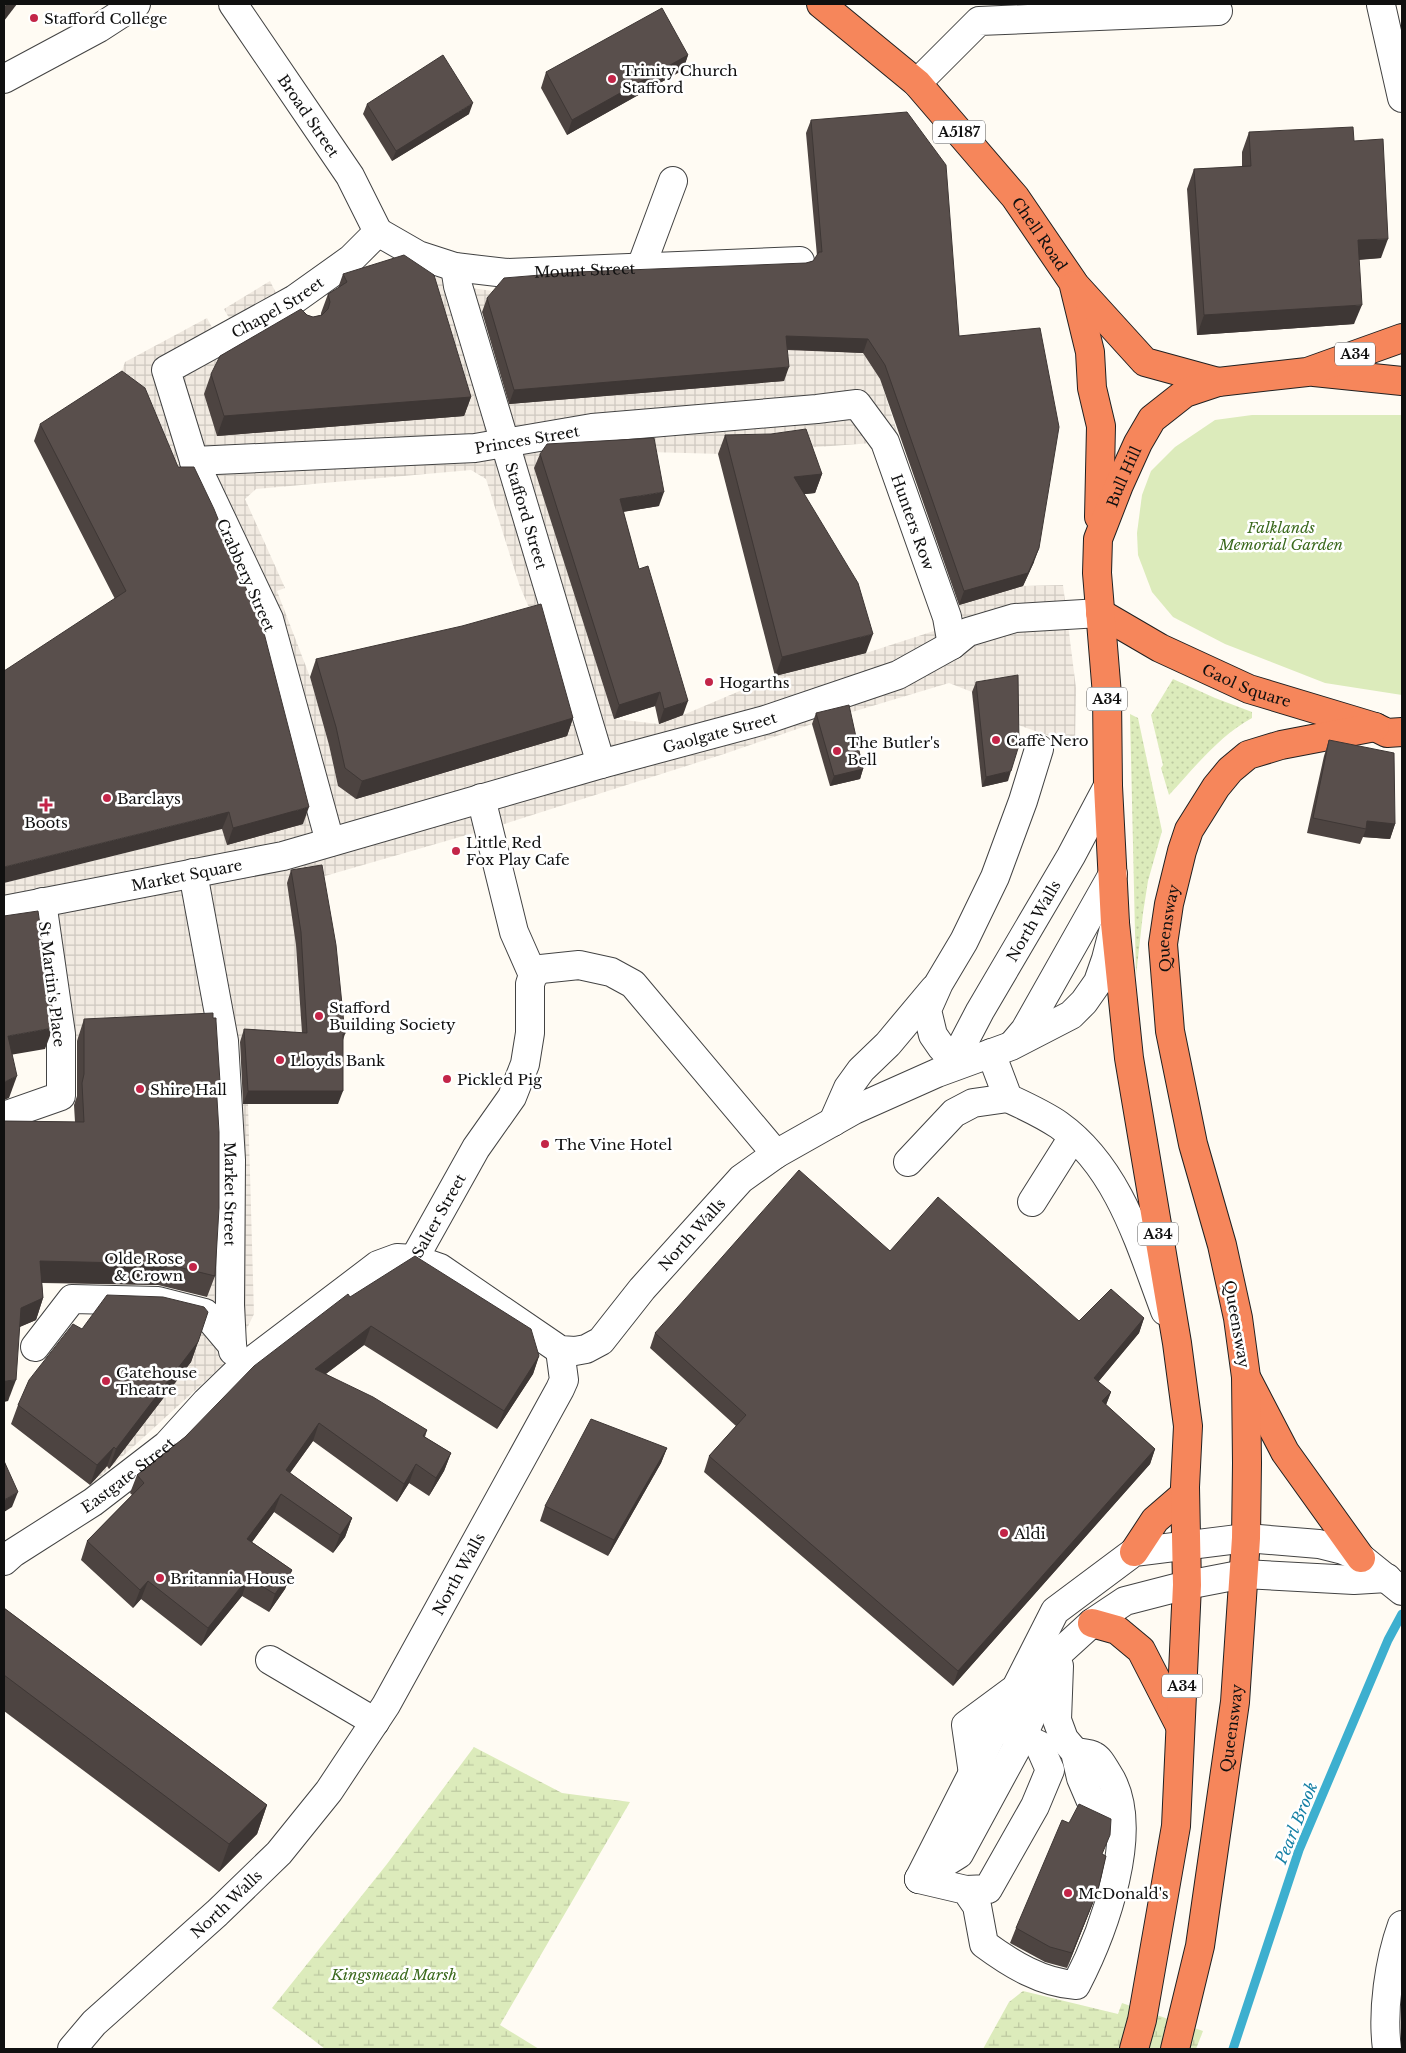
<svg xmlns="http://www.w3.org/2000/svg" width="1406" height="2053" font-family="'Libre Baskerville',serif">
	<defs>
		<pattern id="grass-dots" width="8" height="8" patternUnits="userSpaceOnUse" patternTransform="scale(1.25)"><rect width="8" height="8" fill="#dcebbb"/><path d="M2 2h.1M6 6h.1" fill="none" stroke="#bcc8a0" stroke-width="1.8" stroke-linecap="round"/></pattern>
		<pattern id="wetland-marsh" width="20" height="14" patternUnits="userSpaceOnUse" patternTransform="scale(1.25)"><rect width="20" height="14" fill="#dcebbb"/><path d="M1 5h8M5 5V1M11 12h8M15 12V8" fill="none" stroke="#bcc8a0"/></pattern>
		<pattern id="plaza-grid" width="8" height="8" patternUnits="userSpaceOnUse" patternTransform="scale(1.25)"><rect width="8" height="8" fill="#f1eae1"/><path d="M0 4h8M4 0v8" fill="none" stroke="#cec8c0"/></pattern>
	</defs>
	<rect width="100%" height="100%" fill="#fffbf3"/>
	<!-- grass -->
	<g fill="url(#grass-dots)">
		<path d="M1173,679L1215,698L1252,712V718C1219,736 1194,768 1169,795L1161,768L1163,765L1151,715Z"/>
		<polygon points="1130,714 1138,718 1162,831 1148,881 1143,913 1136,976"/>
	</g>
	<!-- wetland -->
	<g fill="url(#wetland-marsh)">
		<polygon points="474,1747 562,1793 630,1802 500,2025 539,2049 325,2049 272,2008 387,1864"/>
		<polygon points="1023,1991 1118,2014 1122,2003 1203,2031 1196,2049 983,2049 1009,2002"/>
	</g>
	<!-- garden -->
	<polygon fill="#dcebbb" points="1252,415 1402,415 1402,695 1325,683 1225,644 1173,617 1152,592 1138,555 1137,533 1142,495 1151,471 1175,447 1215,420"/>
	<!-- plaza -->
	<path fill="url(#plaza-grid)" fill-rule="evenodd" d="M775,269L825,351L863,353L880,379L900,441L722,454L649,452L535,468L614,719L659,724L683,715L775,676L866,653L934,631L957,605L1023,586L1063,585L1076,688L1075,745L1015,724L1014,686L972,692L949,683L812,724L724,754L498,826L318,878L296,945L303,1046L237,1041V1104H248L254,1314L234,1355L91,1485L191,1362L202,1325L207,1301L211,1229L205,1034L71,1041L4,936V883L222,829L116,388L125,362L207,318L216,335L233,325L224,309L270,281L294,329L427,295L437,276L458,286L499,292L480,315L509,404L783,381ZM471,470L486,479L519,584L535,622L527,748L356,799L338,786L329,745L310,677L277,591L285,588L245,499L256,489Z"/>
	<g fill="none" stroke-linecap="round" stroke-linejoin="round">
		<!-- stream -->
		<polyline stroke="#3dafcf" stroke-width="9" points="1233,2049 1299,1850 1388,1640 1402,1614"/>
		<defs>
			<g id="minor">
				<path id="s1" d="M233,4L350,176L378,232"/>
				<polyline points="1381,5 1402,98"/>
				<polyline points="4,79 99,28 136,4"/>
				<polyline points="917,83 979,21 1218,11"/>
				<path id="s2" d="M378,232L418,255L455,267L506,273L800,261"/>
				<path id="s3" d="M455,267L458,286L601,764"/>
				<polyline points="641,267 673,181"/>
				<path id="s4" d="M194,461L475,448L592,428L817,409L857,404L885,442L947,617L952,645"/>
				<polyline points="481,798 514,932 533,975"/>
				<path id="s5" d="M330,842L269,619L194,461L166,370L295,299L351,259L378,232"/>
				<path id="s6" d="M193,873L224,1041L231,1160L230,1305L232,1345"/>
				<path id="s7" d="M4,910L283,856L601,764L765,720L898,675L952,645L968,632L1015,618L1100,613"/>
				<polyline points="1014,1043 1025,1030 1113,874"/>
				<path d="M991,1053L1008,1098C1025,1106 1043,1114 1059,1125C1119,1168 1140,1245 1165,1311"/>
				<polyline points="977,1058 957,1055 942,1048 933,1035 927,1010 939,983 964,941 995,877 1023,801 1039,749"/>
				<path id="s8" d="M946,1066L957,1055L980,1011L1071,856L1108,786"/>
				<polyline points="4,1116 61,1096 61,1034 42,902"/>
				<polyline points="833,1122 848,1088 861,1070 888,1044 934,989"/>
				<polyline points="908,1162 954,1113 973,1103 1008,1098"/>
				<polyline points="1032,1202 1073,1137"/>
				<path id="s9" d="M414,1259L476,1148L512,1097L525,1064L530,1033V984L533,975L541,969L579,965L611,972L633,984L776,1154"/>
				<polyline points="35,1347 72,1299 158,1301 205,1313 232,1345 233,1351"/>
				<path id="s10" d="M4,1561L13,1553L93,1502L167,1445L206,1402L237,1372L378,1265L397,1258L414,1259L440,1268L560,1350L575,1351L586,1349L601,1341L642,1289L741,1179L776,1154L854,1110L937,1073L1011,1046L1071,1015L1084,1002L1098,982L1106,959L1115,924"/>
				<polyline points="270,1660 375,1722"/>
				<polyline points="1059,1666 1057,1720 1064,1739 1075,1752 1081,1778 1090,1799 1102,1810 1121,1815"/>
				<polyline points="973,1774 966,1725 1012,1691"/>
				<polyline points="919,1879 1055,1611 1134,1552 1246,1538 1319,1544 1343,1550 1361,1558 1402,1591"/>
				<polyline points="919,1879 959,1854 1022,1738 1059,1653 1092,1623 1125,1601 1187,1585 1244,1574 1354,1580 1387,1578"/>
				<path d="M919,1879L966,1890L977,1906L984,1944C1011,1964 1042,1983 1076,1985C1103,1933 1143,1827 1108,1774C1104,1768 1100,1759 1094,1756C1089,1753 1080,1753 1075,1752"/>
				<polyline points="966,1890 988,1889 1035,1806 1050,1770 1039,1745 1005,1729"/>
				<path id="s11" d="M72,2049L94,2023L217,1913L279,1853L329,1791L386,1705L560,1389L564,1380L560,1350"/>
				<path d="M1387,2049C1382,2011 1389,1961 1402,1925"/>
			</g>
			<g id="highway">
				<path id="s12" d="M821,4L917,83L1015,197L1073,282L1090,352L1092,388L1101,426L1099,517"/>
				<polyline points="1075,285 1145,362 1218,382"/>
				<polyline points="1314,372 1402,381"/>
				<path id="s13" d="M1100,613L1160,648L1249,689L1375,727L1387,733L1402,732"/>
				<polyline points="1248,1381 1285,1452 1361,1558"/>
				<polyline points="1134,1552 1155,1520 1185,1494"/>
				<polyline points="1092,1623 1117,1630 1141,1650 1180,1726"/>
				<path id="s14" d="M1134,2049L1142,2020L1176,1826L1187,1585L1185,1487L1188,1426L1177,1343L1129,1058L1115,923L1108,786L1107,695L1097,573L1098,539L1119,485L1138,443L1152,419L1185,393L1218,382L1307,372L1402,338"/>
				<path id="s15" d="M1175,2049L1200,1946L1235,1702L1246,1538L1247,1463L1246,1377L1238,1318L1222,1245L1193,1144L1170,1031L1163,944L1169,904L1182,851L1189,830L1216,787L1230,770L1248,755L1281,745L1375,727"/>
			</g>
		</defs>
		<!-- minor casing -->
		<use href="#minor" stroke="#434343" stroke-width="30"/>
		<!-- highway casing -->
		<use href="#highway" stroke="#212121" stroke-width="30"/>
		<!-- minor -->
		<use href="#minor" stroke="#fff" stroke-width="28"/>
		<!-- highway -->
		<use href="#highway" stroke="#f6865b" stroke-width="28"/>
	</g>
	<!-- wall -->
	<g fill="#4d4441">
		<polygon points="688,55 683,70 567,135 541,88 546,72"/>
		<polygon points="367,104 469,114 392,161 363,114"/>
		<polygon points="811,120 959,336 1034,562 1023,586 959,605 880,379 863,353 787,350 784,381 509,404 482,312 487,298 806,263 813,261 817,256 806,133"/>
		<polygon points="1249,132 1354,141 1381,258 1359,260 1354,324 1197,335 1187,189 1194,169 1242,167 1242,152"/>
		<polygon points="343,274 471,397 464,416 217,436 204,394 211,374 307,315 313,317 321,315 321,313 328,294 338,288"/>
		<polygon points="40,424 303,824 227,845 222,829 115,599 34,441"/>
		<polygon points="725,435 822,474 815,493 804,494 866,653 775,676 718,454"/>
		<polygon points="540,454 659,506 623,512 639,569 683,715 659,724 655,706 614,719 534,468"/>
		<polygon points="316,659 573,718 567,736 356,799 338,786 329,745 310,677"/>
		<polygon points="976,682 1008,781 982,787 972,692"/>
		<polygon points="816,713 863,769 860,779 830,786 812,724"/>
		<polygon points="1329,740 1395,824 1390,839 1363,837 1360,844 1307,833 1324,756"/>
		<polygon points="291,870 345,1034 343,1040 338,1104 243,1104 240,1042 244,1029 302,1033 296,945 287,883"/>
		<polygon points="84,1019 220,1082 217,1090 215,1276 207,1297 158,1285 42,1283 43,1298 36,1320 19,1327 8,1401 4,1121 75,1122 74,1105 77,1096 77,1041"/>
		<polygon points="890,1251 1079,1321 1144,1318 1139,1333 1098,1382 1111,1392 1106,1405 1155,1449 1150,1464 953,1686 704,1472 709,1456 736,1426 650,1348 655,1333"/>
		<polygon points="350,1297 539,1356 533,1374 497,1429 364,1345 326,1374 427,1430 425,1437 451,1453 444,1471 429,1496 409,1483 397,1502 313,1441 290,1473 352,1518 345,1537 333,1553 274,1512 252,1542 292,1570 285,1589 269,1612 242,1596 201,1646 141,1599 133,1608 81,1560 87,1541 132,1495 130,1493 137,1475 185,1437"/>
		<polygon points="82,1329 198,1342 191,1362 109,1469 107,1466 90,1485 11,1424 18,1405"/>
		<polygon points="667,1448 661,1463 608,1556 540,1521 545,1506"/>
		<polygon points="4,1608 267,1805 257,1834 219,1872 4,1711"/>
		<polygon points="1103,1854 1092,1905 1067,1968 1045,1962 1010,1943 1016,1928"/>
	</g>
	<!-- shaded-wall -->
	<g fill="#3e3735">
		<polygon points="8,4 17,4 4,21 4,8"/>
		<polygon points="688,55 683,70 567,135 572,120"/>
		<polygon points="473,103 469,114 392,161 396,151"/>
		<polygon points="1388,239 1381,258 1351,260 1358,240"/>
		<polygon points="1362,305 1354,324 1197,335 1204,315"/>
		<polygon points="786,336 868,339 863,353 781,349"/>
		<polygon points="789,367 784,381 509,404 514,390"/>
		<polygon points="471,397 464,416 217,436 224,416"/>
		<polygon points="822,474 815,493 787,496 794,477"/>
		<polygon points="664,492 659,506 615,513 620,499"/>
		<polygon points="1039,548 1034,562 1023,586 959,605 964,591"/>
		<polygon points="873,634 866,653 775,676 782,657"/>
		<polygon points="660,692 655,706 614,719 619,705"/>
		<polygon points="688,701 683,715 659,724 664,709"/>
		<polygon points="573,718 567,736 356,799 362,781"/>
		<polygon points="863,769 860,779 830,786 834,776"/>
		<polygon points="1011,771 1008,781 982,787 986,777"/>
		<polygon points="309,807 303,824 227,845 233,828"/>
		<polygon points="229,812 222,829 4,883 4,867"/>
		<polygon points="1367,821 1395,824 1390,839 1363,837 1366,829"/>
		<polygon points="53,1028 45,1049 4,1056 8,1036"/>
		<polygon points="17,1076 9,1098 4,1100 4,1082"/>
		<polygon points="216,1082 220,1082 212,1104"/>
		<polygon points="248,1091 343,1091 338,1104 243,1104"/>
		<polygon points="40,1261 166,1264 158,1285 32,1282"/>
		<polygon points="43,1298 36,1320 13,1330 21,1308"/>
		<polygon points="1144,1318 1139,1333 1089,1393 1094,1378"/>
		<polygon points="371,1326 364,1345 308,1387 315,1369"/>
		<polygon points="198,1342 191,1362 109,1469 116,1449"/>
		<polygon points="539,1356 533,1374 497,1429 504,1411"/>
		<polygon points="16,1380 8,1401 4,1402 4,1381"/>
		<polygon points="1111,1392 1105,1407 1102,1401"/>
		<polygon points="319,1423 313,1441 279,1488 286,1470"/>
		<polygon points="114,1447 107,1466 90,1485 97,1465"/>
		<polygon points="667,1448 661,1463 608,1556 614,1540"/>
		<polygon points="1155,1449 1150,1464 953,1686 958,1671"/>
		<polygon points="451,1453 444,1471 429,1496 436,1478"/>
		<polygon points="416,1464 409,1483 397,1502 404,1484"/>
		<polygon points="18,1492 12,1507 4,1512 4,1500"/>
		<polygon points="281,1494 274,1512 241,1557 247,1539"/>
		<polygon points="352,1518 345,1537 333,1553 340,1535"/>
		<polygon points="292,1570 285,1589 269,1612 275,1594"/>
		<polygon points="248,1578 242,1596 201,1646 208,1628"/>
		<polygon points="148,1581 141,1599 133,1608 140,1590"/>
		<polygon points="267,1805 257,1834 219,1872 229,1844"/>
		<polygon points="1098,1890 1092,1905 1067,1968 1072,1953"/>
	</g>
	<!-- building -->
	<g fill="#594f4c" stroke="#3e3735">
		<polygon points="4,4 8,4 4,8"/>
		<polygon points="662,8 688,55 572,120 546,72"/>
		<polygon points="443,55 473,103 396,151 367,104"/>
		<polygon points="907,112 946,165 959,336 1040,328 1059,427 1039,548 1028,573 964,591 885,365 868,339 786,336 789,367 514,390 487,298 504,278 577,272 806,263 813,261 819,252 822,252 811,120"/>
		<polygon points="1353,127 1354,141 1383,139 1388,239 1358,240 1362,305 1204,315 1194,169 1251,166 1249,132"/>
		<polygon points="404,255 434,275 471,397 224,416 211,374 220,356 301,309 307,315 313,317 322,315 328,309 330,302 328,294 347,282 343,274"/>
		<polygon points="122,371 145,388 178,467 194,467 214,509 264,633 309,807 233,828 229,812 4,867 4,671 126,591 40,424"/>
		<polygon points="806,429 822,474 794,477 858,583 873,634 782,657 725,435 771,434"/>
		<polygon points="654,438 664,492 620,499 639,569 648,566 688,701 664,709 660,692 619,705 540,454 547,444"/>
		<polygon points="541,604 573,718 362,781 345,768 336,727 316,659 462,626"/>
		<polygon points="1018,675 1019,745 1011,771 986,777 976,682"/>
		<polygon points="849,705 863,769 834,776 816,713"/>
		<polygon points="1329,740 1394,753 1395,824 1367,821 1366,829 1313,818"/>
		<polygon points="322,865 336,945 345,1034 343,1034 343,1091 248,1091 244,1029 307,1033 301,932 291,870"/>
		<polygon points="38,911 53,1014 53,1028 8,1036 17,1076 4,1082 4,916"/>
		<polygon points="213,1013 213,1018 216,1018 216,1021 220,1082 216,1082 219,1132 219,1208 215,1276 166,1264 40,1261 43,1298 21,1308 16,1380 4,1381 4,1121 84,1122 82,1083 84,1074 84,1019"/>
		<polygon points="799,1170 890,1251 938,1197 1079,1321 1111,1289 1144,1318 1094,1378 1111,1392 1102,1401 1155,1449 958,1671 709,1456 746,1415 655,1333"/>
		<polygon points="415,1256 531,1329 539,1356 504,1411 371,1326 315,1369 373,1397 427,1430 423,1436 451,1453 436,1478 416,1464 404,1484 319,1423 286,1470 352,1518 340,1535 281,1494 247,1539 292,1570 275,1594 248,1578 208,1628 148,1581 140,1590 87,1541 144,1483 137,1475 185,1437 254,1366 348,1294 350,1297"/>
		<polygon points="107,1295 163,1297 204,1307 208,1312 198,1342 116,1449 114,1447 97,1465 18,1405 29,1380 73,1324 82,1329"/>
		<polygon points="591,1419 667,1448 614,1540 545,1506"/>
		<polygon points="4,1461 18,1492 4,1500"/>
		<polygon points="4,1608 267,1805 229,1844 4,1675"/>
		<polygon points="1079,1804 1111,1819 1110,1835 1102,1854 1106,1856 1098,1890 1072,1953 1050,1947 1016,1928 1062,1820 1069,1823"/>
	</g>
	<!-- markers -->
	<g fill="#c32548" stroke="#fff" stroke-width="2">
		<circle cx="34" cy="18" r="5"/>
		<circle cx="612" cy="79" r="5"/>
		<circle cx="709" cy="682" r="5"/>
		<circle cx="996" cy="740" r="5"/>
		<circle cx="837" cy="751" r="5"/>
		<circle cx="107" cy="798" r="5"/>
		<path d="M43.5 797.5h5v5h5v5h-5v5h-5v-5h-5v-5h5z"/>
		<circle cx="456" cy="851" r="5"/>
		<circle cx="319" cy="1016" r="5"/>
		<circle cx="280" cy="1060" r="5"/>
		<circle cx="447" cy="1079" r="5"/>
		<circle cx="140" cy="1089" r="5"/>
		<circle cx="545" cy="1144" r="5"/>
		<circle cx="193" cy="1267" r="5"/>
		<circle cx="106" cy="1381" r="5"/>
		<circle cx="1004" cy="1533" r="5"/>
		<circle cx="160" cy="1578" r="5"/>
		<circle cx="1068" cy="1893" r="5"/>
	</g>
	<g text-anchor="middle" dominant-baseline="central" stroke-width="5" stroke-linejoin="round" paint-order="stroke">
		<!-- shield labels -->
		<g fill="#fff" stroke="#585858" stroke-width="1">
			<rect x="933" y="120.5" width="52" height="23" rx="4"/>
			<rect x="1335" y="342.5" width="40" height="23" rx="4"/>
			<rect x="1087" y="687.5" width="40" height="23" rx="4"/>
			<rect x="1138" y="1222.5" width="40" height="23" rx="4"/>
			<rect x="1162" y="1674.5" width="40" height="23" rx="4"/>
		</g>
		<g font-size="14" font-weight="bold" fill="#101010">
			<text x="959" y="132">A5187</text>
			<text x="1355" y="354">A34</text>
			<text x="1107" y="699">A34</text>
			<text x="1158" y="1234">A34</text>
			<text x="1182" y="1686">A34</text>
		</g>
		<!-- poi labels -->
		<g font-size="15" fill="#101010" stroke="#fff" text-anchor="start">
			<text x="44" y="18">Stafford College</text>
			<text x="622" y="70">Trinity Church<tspan x="622" dy="17">Stafford</tspan></text>
			<text x="719" y="682">Hogarths</text>
			<text x="1006" y="740">Caffè Nero</text>
			<text x="847" y="742">The Butler's<tspan x="847" dy="17">Bell</tspan></text>
			<text x="117" y="798">Barclays</text>
			<text x="46" y="822" text-anchor="middle">Boots</text>
			<text x="466" y="842">Little Red<tspan x="466" dy="17">Fox Play Cafe</tspan></text>
			<text x="329" y="1007">Stafford<tspan x="329" dy="17">Building Society</tspan></text>
			<text x="290" y="1060">Lloyds Bank</text>
			<text x="457" y="1079">Pickled Pig</text>
			<text x="150" y="1089">Shire Hall</text>
			<text x="555" y="1144">The Vine Hotel</text>
			<text x="183" y="1258" text-anchor="end">Olde Rose<tspan x="183" dy="17">&amp; Crown</tspan></text>
			<text x="116" y="1372">Gatehouse<tspan x="116" dy="17">Theatre</tspan></text>
			<text x="1014" y="1533">Aldi</text>
			<text x="170" y="1578">Britannia House</text>
			<text x="1078" y="1893">McDonald's</text>
		</g>
		<!-- street labels -->
		<g font-size="15" fill="#101010" stroke="#fff">
			<text stroke="none"><textPath href="#s1" startOffset="135">Broad Street</textPath></text>
			<text stroke="none"><textPath href="#s12" startOffset="319">Chell Road</textPath></text>
			<text stroke="none"><textPath href="#s2" startOffset="215">Mount Street</textPath></text>
			<text stroke="none"><textPath href="#s5" startOffset="629">Chapel Street</textPath></text>
			<text stroke="none"><textPath href="#s4" startOffset="334">Princes Street</textPath></text>
			<text stroke="none"><textPath href="#s14" startOffset="1588">Bull Hill</textPath></text>
			<text stroke="none"><textPath href="#s3" startOffset="259">Stafford Street</textPath></text>
			<text stroke="none"><textPath href="#s4" startOffset="798">Hunters Row</textPath></text>
			<text transform="translate(246 575) rotate(66)">Crabbery Street</text>
			<text stroke="none"><textPath href="#s13" startOffset="164">Gaol Square</textPath></text>
			<text stroke="none"><textPath href="#s7" startOffset="738">Gaolgate Street</textPath></text>
			<text stroke="none"><textPath href="#s7" startOffset="186">Market Square</textPath></text>
			<text stroke="none"><textPath href="#s8" startOffset="170">North Walls</textPath></text>
			<text stroke="none"><textPath href="#s15" startOffset="1136">Queensway</textPath></text>
			<text transform="translate(52 984) rotate(83)">St Martin's Place</text>
			<text stroke="none"><textPath href="#s6" startOffset="324">Market Street</textPath></text>
			<text stroke="none"><textPath href="#s9" startOffset="50">Salter Street</textPath></text>
			<text stroke="none"><textPath href="#s10" startOffset="872">North Walls</textPath></text>
			<text transform="translate(1237 1324) rotate(80)">Queensway</text>
			<text stroke="none"><textPath href="#s10" startOffset="151">Eastgate Street</textPath></text>
			<text stroke="none"><textPath href="#s11" startOffset="618">North Walls</textPath></text>
			<text stroke="none"><textPath href="#s15" startOffset="326">Queensway</textPath></text>
			<text stroke="none"><textPath href="#s11" startOffset="212">North Walls</textPath></text>
		</g>
		<!-- park labels -->
		<g font-size="15" font-style="italic" fill="#3b6a1e" stroke="#fff">
			<text x="1281" y="527">Falklands<tspan x="1281" dy="17">Memorial Garden</tspan></text>
			<text x="394" y="1974">Kingsmead Marsh</text>
		</g>
		<!-- water labels -->
		<g font-size="16" font-style="italic" fill="#1680a5" stroke="#fff">
			<text transform="translate(1296 1823) rotate(-68)">Pearl Brook</text>
		</g>
	</g>
	<!-- border -->
	<rect width="1406" height="2053" fill="none" stroke="#101010" stroke-width="10"/>
</svg>
